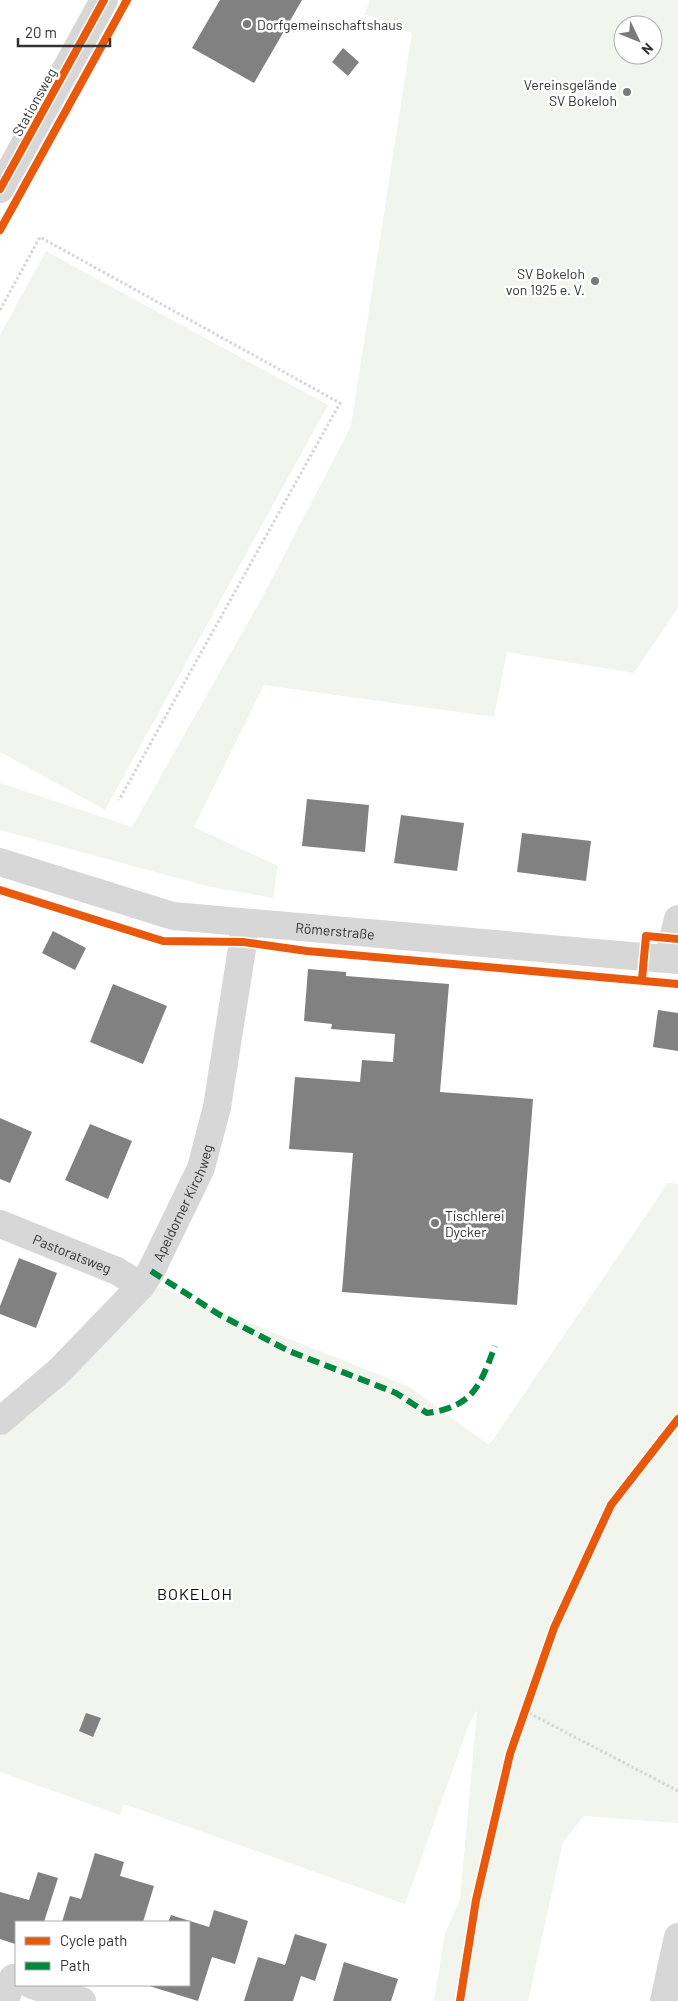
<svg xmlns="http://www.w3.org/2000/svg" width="678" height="2001" font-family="Barlow,sans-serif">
	<rect width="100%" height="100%" fill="#fff"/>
	<!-- green -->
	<g fill="#f1f5ed" fill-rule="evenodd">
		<path d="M370,0H678V608L634,673L507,652L494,717L264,685L194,827L278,866L273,898L207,886L0,830V783L132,827L263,596L351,426L412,33L365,14ZM623,25H653V55H623Z"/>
		<polygon points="46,251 328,405 105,810 0,752 0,335"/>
		<polygon points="668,1183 678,1184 678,1823 584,1816 563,1842 528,2001 434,2001 445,1933 460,1900 477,1710 469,1724 405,1904 124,1804 120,1815 0,1772 0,1435 68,1377 157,1286 410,1387 489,1445"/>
	</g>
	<!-- building -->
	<g fill="#818181">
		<polygon points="220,0 302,0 254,83 192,48"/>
		<polygon points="343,48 359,62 348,76 332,62"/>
		<polygon points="307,799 369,805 365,852 302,846"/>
		<polygon points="401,815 464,823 457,871 394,863"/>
		<polygon points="522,833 591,841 586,881 517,872"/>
		<polygon points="53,931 86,948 75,970 42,953"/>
		<polygon points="308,969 346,972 346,976 449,984 440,1092 533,1099 517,1305 342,1292 353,1153 289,1149 295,1077 360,1082 362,1060 393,1062 395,1034 331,1029 332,1024 304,1021"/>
		<polygon points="113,984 167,1006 143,1064 90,1042"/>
		<polygon points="658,1010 678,1013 678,1051 653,1047"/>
		<polygon points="0,1118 32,1132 10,1183 0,1179"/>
		<polygon points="90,1124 132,1141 108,1199 65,1180"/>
		<polygon points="19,1258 57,1273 36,1328 0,1314 0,1306"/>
		<polygon points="86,1713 101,1718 93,1737 79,1731"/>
		<polygon points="95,1853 124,1862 120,1876 154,1886 143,1922 62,1922 70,1896 81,1899"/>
		<polygon points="38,1872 58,1878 44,1922 16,1922 15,1944 0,1939 0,1892 29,1900"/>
		<polygon points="214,1910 248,1921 235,1964 212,1957 198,2001 146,1985 189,1985 189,1922 168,1922 171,1915 209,1927"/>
		<polygon points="295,1934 327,1944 315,1981 301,1976 293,2001 244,2001 258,1957 285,1965"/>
		<polygon points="344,1962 398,1979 391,2001 333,2001"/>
	</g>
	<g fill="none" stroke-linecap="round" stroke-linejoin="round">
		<!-- path -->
		<g stroke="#d6d6d6" stroke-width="3" stroke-dasharray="2.5 2.5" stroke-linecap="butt">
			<polyline points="0,310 40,237 340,403 119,800"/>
			<polyline points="525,1711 678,1791"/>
		</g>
		<!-- minor -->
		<g stroke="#d7d7d7" stroke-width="28">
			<polyline points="0,189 104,0"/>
			<path id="s1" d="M0,862L173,916L678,960"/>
			<polyline points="668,958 678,919"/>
			<path id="s2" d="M0,1224L117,1271L141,1286"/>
			<path id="s3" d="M0,1421L59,1371L141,1286L151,1271L201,1168L217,1107L243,942L244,923"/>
			<polyline points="32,1985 82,2001"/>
			<polyline points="5,2001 13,1978"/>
			<polyline points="664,2001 678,1937"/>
		</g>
		<!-- quiet -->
		<path stroke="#00873e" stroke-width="6" stroke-dasharray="12 6" stroke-linecap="butt" d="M151,1271L220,1315L289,1351L396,1393L427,1413C473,1407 480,1386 495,1346"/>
		<defs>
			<g id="cycleway">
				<polyline points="0,189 104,0"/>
				<polyline points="0,230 127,0"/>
				<polyline points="0,890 163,941 243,942 307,951 678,984"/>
				<polyline points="642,979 646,936 678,939"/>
				<polyline points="460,2001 476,1900 510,1754 554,1628 611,1505 678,1419"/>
			</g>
		</defs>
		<!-- cycleway casing -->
		<use href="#cycleway" stroke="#fff" stroke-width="11"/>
		<!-- cycleway -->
		<use href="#cycleway" stroke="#e8590c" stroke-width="8"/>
	</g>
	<!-- markers -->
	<g fill="#7a7a7a" stroke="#fff" stroke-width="2">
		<circle cx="247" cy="24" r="5"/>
		<circle cx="627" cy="92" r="5"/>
		<circle cx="595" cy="281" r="5"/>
		<circle cx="435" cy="1223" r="5"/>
	</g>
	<g text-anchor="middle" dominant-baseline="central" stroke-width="5" stroke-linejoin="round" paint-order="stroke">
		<!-- poi labels -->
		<g font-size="14" fill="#333" stroke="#fff" text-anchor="start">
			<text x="257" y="24">Dorfgemeinschaftshaus</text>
			<text x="617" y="84" text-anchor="end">Vereinsgelände<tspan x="617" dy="16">SV Bokeloh</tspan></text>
			<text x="585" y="273" text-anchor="end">SV Bokeloh<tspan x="585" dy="16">von 1925 e. V.</tspan></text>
			<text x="445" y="1215">Tischlerei<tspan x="445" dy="16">Dycker</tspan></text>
		</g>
		<!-- street labels -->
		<g font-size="14" fill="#333" stroke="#fff">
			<text transform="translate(34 102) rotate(-61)">Stationsweg</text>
			<text stroke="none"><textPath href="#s1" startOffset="344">Römerstraße</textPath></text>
			<text stroke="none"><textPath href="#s3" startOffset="289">Apeldorner Kirchweg</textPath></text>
			<text stroke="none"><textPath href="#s2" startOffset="78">Pastoratsweg</textPath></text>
		</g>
		<!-- quarter labels -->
		<g font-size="16" letter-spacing="1" fill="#000" stroke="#fff">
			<text x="195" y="1593">BOKELOH</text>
		</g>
	</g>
	<!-- legend -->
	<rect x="15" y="1921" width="175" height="65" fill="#ffffff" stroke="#adadad"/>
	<rect x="25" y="1937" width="25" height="8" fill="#e8590c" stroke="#adadad"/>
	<text x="60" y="1946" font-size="15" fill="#333333">Cycle path</text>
	<rect x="25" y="1962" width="25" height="8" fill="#00873e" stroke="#adadad"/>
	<text x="60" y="1971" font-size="15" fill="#333333">Path</text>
	<!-- north arrow -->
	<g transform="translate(638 40) rotate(133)"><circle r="24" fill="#ffffff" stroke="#adadad"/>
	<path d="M0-4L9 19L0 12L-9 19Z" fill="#7a7a7a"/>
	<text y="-8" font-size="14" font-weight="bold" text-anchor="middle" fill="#333333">N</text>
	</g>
	<!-- scale -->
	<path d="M18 38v8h92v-8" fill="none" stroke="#333333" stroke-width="2.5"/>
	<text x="25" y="38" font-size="15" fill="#333333" stroke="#ffffff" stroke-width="4" paint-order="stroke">20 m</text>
</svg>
